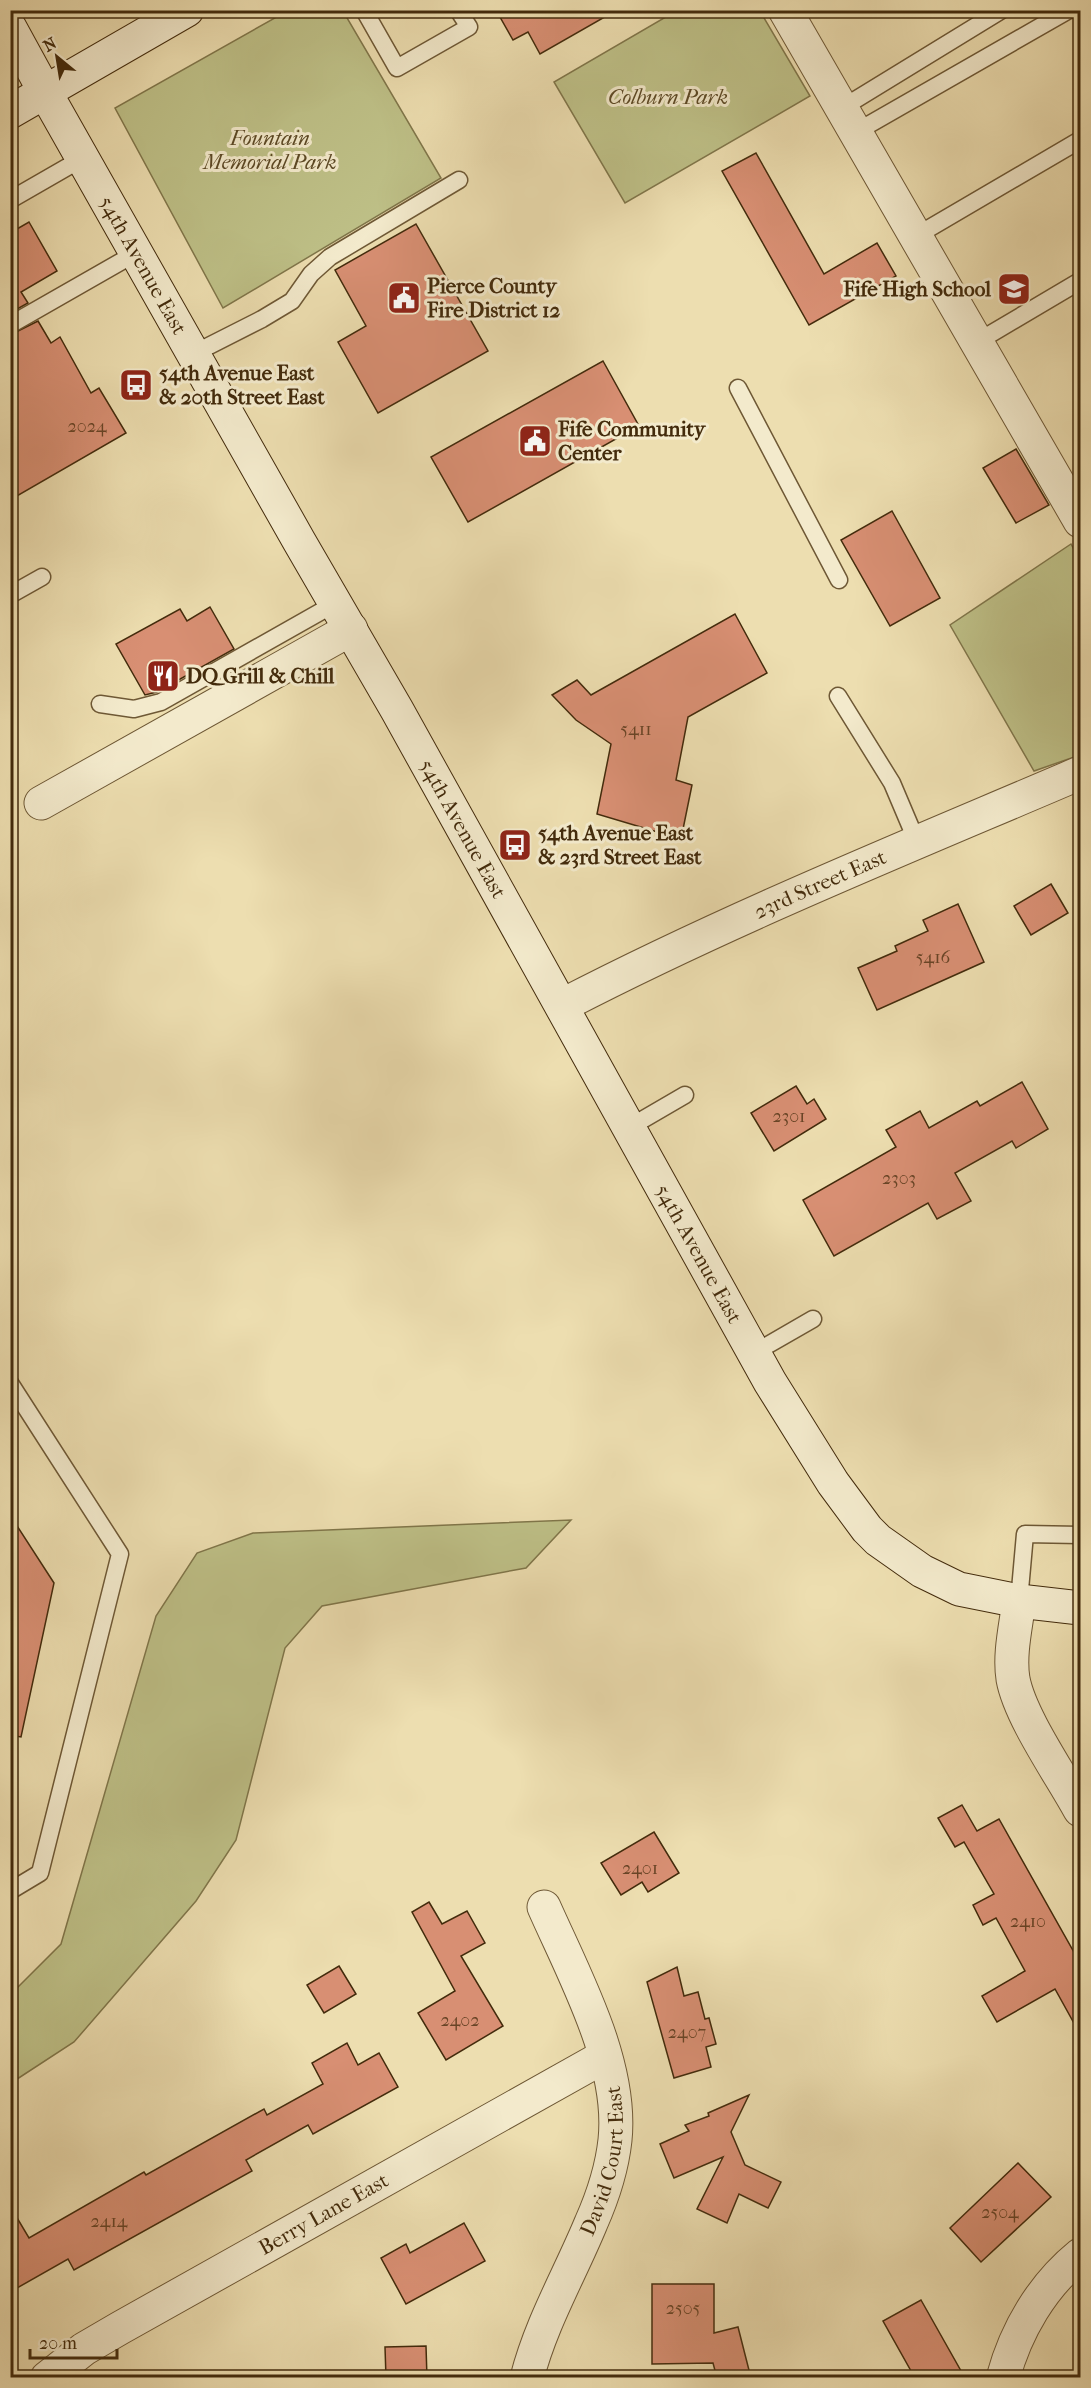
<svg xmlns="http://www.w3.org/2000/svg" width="1091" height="2388" font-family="'IM FELL French Canon',serif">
	<rect width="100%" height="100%" fill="#eddeb0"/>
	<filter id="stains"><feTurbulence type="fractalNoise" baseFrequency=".00333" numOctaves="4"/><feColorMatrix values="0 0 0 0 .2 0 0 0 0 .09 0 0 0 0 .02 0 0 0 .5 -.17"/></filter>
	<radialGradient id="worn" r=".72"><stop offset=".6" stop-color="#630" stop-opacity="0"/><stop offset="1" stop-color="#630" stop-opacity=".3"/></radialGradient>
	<!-- green -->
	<g fill="#bec087" stroke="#80764a" stroke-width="1.5">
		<polygon points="289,10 343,11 441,178 223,308 115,108"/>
		<polygon points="676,11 760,11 810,96 625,203 554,82"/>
		<polygon points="1071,544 1080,561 1080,755 1034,771 950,625"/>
		<polygon points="571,1520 526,1568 322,1606 285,1648 236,1840 196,1901 74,2042 11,2083 11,1994 61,1944 156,1616 197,1553 253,1533"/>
	</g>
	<!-- building -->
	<g fill="#d88f73" stroke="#432b0c" stroke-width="1.5">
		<polygon points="496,10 617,10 540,54 528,32 513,40"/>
		<polygon points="756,153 824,274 877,243 896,276 809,325 722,171"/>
		<polygon points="29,222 57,271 21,292 28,303 10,313 10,233"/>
		<polygon points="416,224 488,351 378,413 338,342 366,326 335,270"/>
		<polygon points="38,321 51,343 60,337 91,393 99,388 126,433 10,500 10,335"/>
		<polygon points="603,361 639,426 468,522 431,457"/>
		<polygon points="1016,449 1049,505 1016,523 983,468"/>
		<polygon points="892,511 940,598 890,626 841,540"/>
		<polygon points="210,607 234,649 157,692 145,695 116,644 180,609 187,621"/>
		<polygon points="735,614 767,673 688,717 676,780 692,785 681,839 597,814 611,744 576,720 552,695 577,680 591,695"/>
		<polygon points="1051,884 1068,913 1031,935 1014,906"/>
		<polygon points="958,904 984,962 877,1010 858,968 897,951 895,946 928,931 923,920"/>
		<polygon points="1022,1082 1048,1129 1016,1148 1012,1141 955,1173 971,1201 937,1219 928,1203 834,1256 803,1200 896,1147 886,1130 920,1111 929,1128 977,1101 980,1106"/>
		<polygon points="796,1086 807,1104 814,1099 826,1119 774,1151 751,1113"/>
		<polygon points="10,1515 54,1583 21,1737 10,1735"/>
		<polygon points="962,1805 977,1831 999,1819 1080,1963 1080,2034 1055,1989 997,2022 982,1996 1025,1971 996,1918 983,1925 973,1905 994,1894 964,1842 955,1847 938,1818"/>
		<polygon points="654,1832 679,1873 648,1892 642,1882 621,1895 601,1863"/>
		<polygon points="429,1902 442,1924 467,1911 485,1943 461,1956 503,2026 446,2060 418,2013 455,1991 412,1912"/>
		<polygon points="339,1966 356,1994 324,2013 307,1985"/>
		<polygon points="677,1967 684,1996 698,1992 705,2019 709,2018 716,2044 706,2047 711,2067 674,2078 647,1982"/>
		<polygon points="347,2043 358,2065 379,2053 398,2087 313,2134 308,2125 246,2160 252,2171 74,2270 68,2259 10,2292 10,2206 29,2238 144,2172 146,2175 264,2109 267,2115 323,2084 312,2063"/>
		<polygon points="749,2095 731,2132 745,2165 781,2182 768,2208 739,2194 727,2223 697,2209 723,2157 674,2178 660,2144 689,2131 685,2125 709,2116 708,2113"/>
		<polygon points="1018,2163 1051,2197 981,2262 950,2228"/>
		<polygon points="464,2223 485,2261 406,2304 381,2258 406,2244 410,2253"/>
		<polygon points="652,2284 714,2284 714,2333 738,2327 751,2378 717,2378 713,2363 652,2364"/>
		<polygon points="921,2300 965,2378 915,2378 883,2321"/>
		<polygon points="426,2346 427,2378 386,2378 385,2347"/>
	</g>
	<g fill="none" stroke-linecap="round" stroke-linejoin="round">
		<defs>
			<g id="service">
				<polyline points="364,10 397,68 469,27 458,10"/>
				<polyline points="842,108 1002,10"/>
				<polyline points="856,132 1069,10"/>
				<polyline points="10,200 83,158"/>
				<polyline points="916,236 1080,140"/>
				<polyline points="10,325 136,253"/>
				<polyline points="977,342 1080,281"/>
				<polyline points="193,354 262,319 292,301 311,274 330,257 459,180"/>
				<polyline points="738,388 839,580"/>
				<polyline points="10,595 42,577"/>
				<polyline points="838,696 892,783 917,842"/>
				<polyline points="100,704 134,709 161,702 336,603"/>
				<polyline points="630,1127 685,1095"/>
				<polyline points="754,1353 813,1319"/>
				<polyline points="10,1383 120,1554 40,1873 10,1891"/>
				<polyline points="1019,1601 1025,1534 1080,1535"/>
			</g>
			<g id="minor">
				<polyline points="785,10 1080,521"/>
				<polyline points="41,803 351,629"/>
				<path d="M1019,1601C1016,1626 1009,1654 1013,1679C1020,1717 1061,1775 1080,1810"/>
				<path id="s1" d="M47,2378L84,2349L120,2328L605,2056"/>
				<path id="s2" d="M527,2378C541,2323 570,2274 591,2223C603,2196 612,2168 615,2140C623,2063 574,1975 544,1907"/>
				<path d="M1003,2378C1016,2330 1042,2286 1080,2255"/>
			</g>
			<g id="tertiary">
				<path id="s3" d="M563,1005C731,918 907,847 1080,773"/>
			</g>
			<g id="secondary">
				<path id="s4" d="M10,28L45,92L299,541L397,710L770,1382L833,1483L867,1529L878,1540L922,1571L959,1589L1019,1601L1080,1608"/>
				<polyline points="10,112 187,10"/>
			</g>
		</defs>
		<!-- service casing -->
		<use href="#service" stroke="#6e5835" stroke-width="19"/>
		<!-- minor casing -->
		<use href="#minor" stroke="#6e5835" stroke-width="35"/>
		<!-- tertiary casing -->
		<use href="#tertiary" stroke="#6e5835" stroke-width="35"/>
		<!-- secondary casing -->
		<use href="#secondary" stroke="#432b0c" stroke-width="35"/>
		<!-- service -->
		<use href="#service" stroke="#f3eacc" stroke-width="16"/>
		<!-- minor -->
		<use href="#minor" stroke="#f3eacc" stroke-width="33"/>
		<!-- tertiary -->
		<use href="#tertiary" stroke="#f3eacc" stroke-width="33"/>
		<!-- secondary -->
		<use href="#secondary" stroke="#f3eacc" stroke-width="33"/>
	</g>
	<!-- icons -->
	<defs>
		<symbol id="school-square" viewBox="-11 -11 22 22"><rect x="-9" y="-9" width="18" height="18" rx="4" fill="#8f2418" stroke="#f3eacc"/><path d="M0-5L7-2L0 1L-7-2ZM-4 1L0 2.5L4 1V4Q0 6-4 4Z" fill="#fff"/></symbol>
		<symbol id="civic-square" viewBox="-11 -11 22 22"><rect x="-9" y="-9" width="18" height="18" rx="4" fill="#8f2418" stroke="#f3eacc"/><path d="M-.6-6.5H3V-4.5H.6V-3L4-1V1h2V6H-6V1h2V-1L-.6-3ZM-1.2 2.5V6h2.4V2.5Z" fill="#fff"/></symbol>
		<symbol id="bus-square" viewBox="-11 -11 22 22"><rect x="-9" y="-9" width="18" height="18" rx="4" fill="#8f2418" stroke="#f3eacc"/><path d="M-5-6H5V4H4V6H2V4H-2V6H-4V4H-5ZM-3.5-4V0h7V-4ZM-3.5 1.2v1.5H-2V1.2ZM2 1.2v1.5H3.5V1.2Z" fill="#fff"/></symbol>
		<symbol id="restaurant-square" viewBox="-11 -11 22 22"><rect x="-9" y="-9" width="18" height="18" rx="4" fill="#8f2418" stroke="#f3eacc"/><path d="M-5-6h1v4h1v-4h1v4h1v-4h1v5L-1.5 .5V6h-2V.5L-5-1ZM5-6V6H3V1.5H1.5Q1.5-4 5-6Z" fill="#fff"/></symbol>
	</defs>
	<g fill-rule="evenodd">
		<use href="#school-square" x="995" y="270" width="38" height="38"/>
		<use href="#civic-square" x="385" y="279" width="38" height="38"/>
		<use href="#bus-square" x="117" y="366" width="38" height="38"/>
		<use href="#civic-square" x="516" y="422" width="38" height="38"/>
		<use href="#restaurant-square" x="144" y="657" width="38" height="38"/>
		<use href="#bus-square" x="496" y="826" width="38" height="38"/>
	</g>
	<g text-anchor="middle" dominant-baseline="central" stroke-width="6" stroke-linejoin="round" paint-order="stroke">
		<!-- number labels -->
		<g font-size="18" fill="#684426">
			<text x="87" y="426">2024</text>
			<text x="636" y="729">5411</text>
			<text x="933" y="957">5416</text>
			<text x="789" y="1116">2301</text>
			<text x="899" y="1178">2303</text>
			<text x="640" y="1868">2401</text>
			<text x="1028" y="1921">2410</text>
			<text x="460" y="2020">2402</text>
			<text x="687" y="2032">2407</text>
			<text x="1000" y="2212">2504</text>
			<text x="109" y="2221">2414</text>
			<text x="683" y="2308">2505</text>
		</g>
		<!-- park labels -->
		<g font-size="21" font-style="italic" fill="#5c4925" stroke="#f3eacc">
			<text x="668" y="97">Colburn Park</text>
			<text x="270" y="138">Fountain<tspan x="270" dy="24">Memorial Park</tspan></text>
		</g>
		<!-- street labels -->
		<g font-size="21" fill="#432b0c" stroke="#f3eacc">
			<text stroke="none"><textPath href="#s4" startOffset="272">54th Avenue East</textPath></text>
			<text stroke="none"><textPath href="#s4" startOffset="920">54th Avenue East</textPath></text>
			<text stroke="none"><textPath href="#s3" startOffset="284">23rd Street East</textPath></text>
			<text stroke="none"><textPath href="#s4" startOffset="1406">54th Avenue East</textPath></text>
			<text stroke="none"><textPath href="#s2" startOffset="232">David Court East</textPath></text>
			<text stroke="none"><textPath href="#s1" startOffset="322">Berry Lane East</textPath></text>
		</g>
		<!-- poi labels -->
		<g font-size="21" font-weight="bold" fill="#432b0c" stroke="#f3eacc" text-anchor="start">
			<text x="427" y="286">Pierce County<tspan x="427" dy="24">Fire District 12</tspan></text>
			<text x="991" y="289" text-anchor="end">Fife High School</text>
			<text x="159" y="373">54th Avenue East<tspan x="159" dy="24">&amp; 20th Street East</tspan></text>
			<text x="558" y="429">Fife Community<tspan x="558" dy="24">Center</tspan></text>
			<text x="186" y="676">DQ Grill &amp; Chill</text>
			<text x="538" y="833">54th Avenue East<tspan x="538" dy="24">&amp; 23rd Street East</tspan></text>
		</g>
	</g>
	<!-- margin -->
	<rect width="1091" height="2388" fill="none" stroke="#eddeb0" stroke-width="36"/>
	<rect x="12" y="12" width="1067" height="2364" fill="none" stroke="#432b0c" stroke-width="3"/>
	<rect x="18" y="18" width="1055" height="2352" fill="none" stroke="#432b0c" stroke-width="1.5"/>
	<!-- north arrow -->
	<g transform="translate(57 57) rotate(330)" stroke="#f3eacc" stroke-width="4.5" paint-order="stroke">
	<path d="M0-4.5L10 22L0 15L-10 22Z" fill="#432b0c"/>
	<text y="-9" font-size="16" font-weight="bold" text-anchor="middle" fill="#432b0c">N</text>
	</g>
	<!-- scale -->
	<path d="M30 2349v9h87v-9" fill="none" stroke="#432b0c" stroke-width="3"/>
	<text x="39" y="2349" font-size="18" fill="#432b0c" stroke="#f3eacc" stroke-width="4.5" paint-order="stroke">20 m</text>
	<rect width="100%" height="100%" filter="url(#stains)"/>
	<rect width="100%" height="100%" fill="url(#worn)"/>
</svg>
